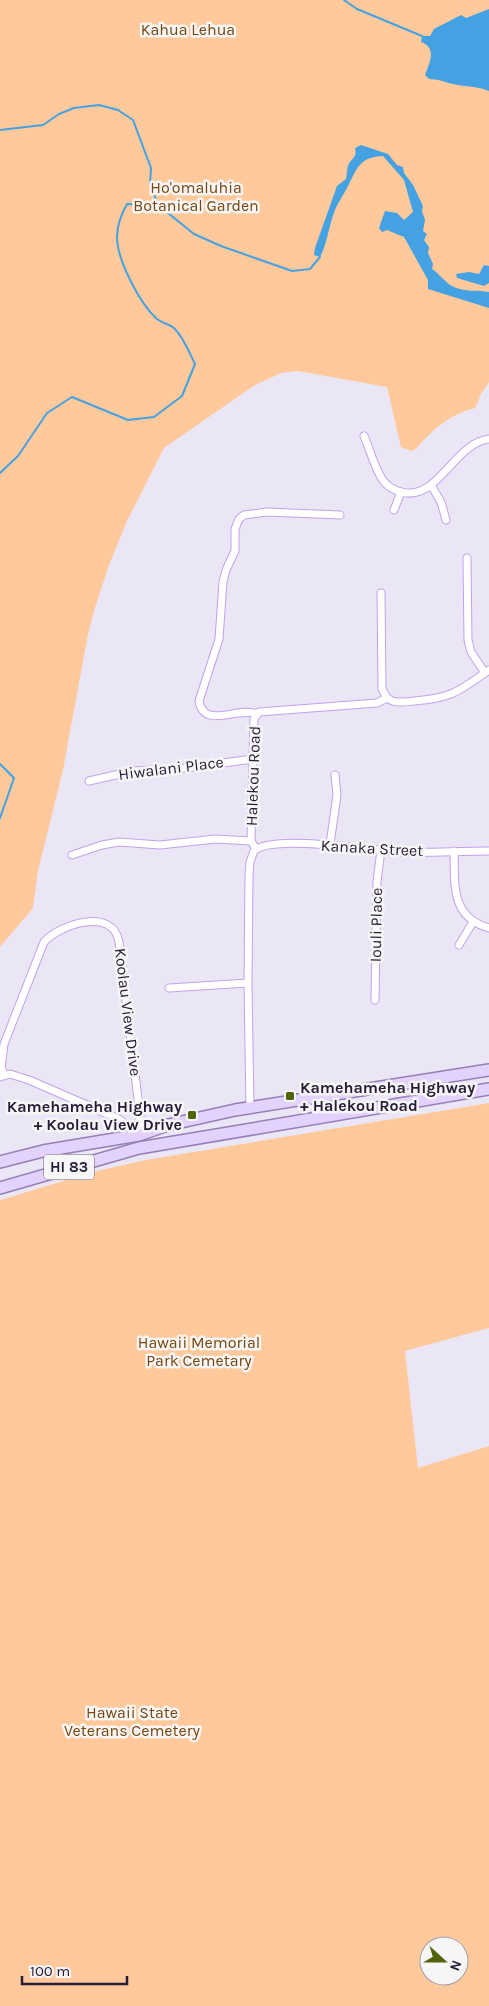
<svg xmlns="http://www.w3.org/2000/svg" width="489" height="2006" font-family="Karla,sans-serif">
	<rect width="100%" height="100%" fill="#ebe6f5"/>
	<!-- green -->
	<g fill="#ffc99c" fill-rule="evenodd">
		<path d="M0,0H489V382L481,394L475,408C449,415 433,429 416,449L411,451L401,447L387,387L298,371L281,373L255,385L164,448L127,521L109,565L94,611L88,634L63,770L38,871L33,908L0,947Z"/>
		<path d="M489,1103V1328L405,1351L418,1468L489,1446V2006H0V1200L97,1171L146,1160ZM429,1946H459V1976H429Z"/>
	</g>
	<!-- water -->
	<g fill="#44a2e3">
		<path d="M489,9V91C478,86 466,87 453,84C444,82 438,79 429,79L425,75C429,64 438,48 421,42L422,36H430L434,29L461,15L466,18Z"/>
		<path d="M361,145L388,154L397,165L403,167L404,173L413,185L423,206L422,211L425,220L423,231L427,234L424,240L429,247L428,253L433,264L432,269C440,274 446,284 454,287C464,292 478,290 489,292V308L428,289V280L404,237L387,230L382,232L379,228L385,211L397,213L404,220L413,212L404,180L383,156C361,157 358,166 349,184C344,195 336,204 333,216C328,230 327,244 320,257L314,255L315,248L337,186L346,179C347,174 347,165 350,162C354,157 357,155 355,148Z"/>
		<polygon points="484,265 489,266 489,283 484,286 457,278 456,274 469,272 479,274"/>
	</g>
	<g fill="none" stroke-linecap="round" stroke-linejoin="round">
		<!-- stream -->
		<g stroke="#44a2e3" stroke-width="2">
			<polyline points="344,0 357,9 422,36"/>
			<polyline points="0,130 43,125 59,114 74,108 99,105 118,110 133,120 151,168 150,184 158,205"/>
			<path d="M0,473L18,456L47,413L72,397L128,420L154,417L182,396L195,364C189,352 184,338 174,328C169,324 162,323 157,319C140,304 117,260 117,237C117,226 122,213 127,204L158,205L194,234L221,246L292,271L310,269L320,257"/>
			<polyline points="0,764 14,778 0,818"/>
		</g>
		<defs>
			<g id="minor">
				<path d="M364,436C370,450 374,466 382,479C386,485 393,490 401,492C438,502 454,443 489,439"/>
				<polyline points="431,485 441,502 446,520"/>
				<polyline points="394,510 401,492"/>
				<polyline points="467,558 468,640 471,652 485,673"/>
				<polyline points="381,593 382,689 387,698"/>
				<path d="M257,714C238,706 204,730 199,701L219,639L223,582L226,570L235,551V529L239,519L244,515L267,512L340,515"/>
				<polyline points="89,781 133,771 178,769 253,759"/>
				<polyline points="330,844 337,795 335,775"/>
				<path d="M256,849L251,841L254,719L259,712L377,703L387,698C395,704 404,702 414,701C452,698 458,692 489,670"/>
				<path d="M454,851C455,884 450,917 489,928"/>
				<polyline points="72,855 102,845 119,842 160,845 215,839 251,841"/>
				<polyline points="459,945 473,922"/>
				<polyline points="169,988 248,983"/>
				<polyline points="375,1000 377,882 381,850"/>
				<path d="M5,1075L1,1068L4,1044L44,942C60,924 113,907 119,942L140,1115L139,1135"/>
				<polyline points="0,1077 10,1074 29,1080 119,1119 139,1135"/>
				<path d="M250,1109L248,983L249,875L250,862L254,851C271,834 371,850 397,852C428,853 459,851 489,851"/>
			</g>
			<g id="primary">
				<polyline points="0,1162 43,1151 139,1135 168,1125 235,1110 489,1070"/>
				<polyline points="0,1188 139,1148 489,1089"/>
			</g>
		</defs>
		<!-- minor casing -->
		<use href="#minor" stroke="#c0a3ec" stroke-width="9"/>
		<!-- primary casing -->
		<use href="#primary" stroke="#967eb8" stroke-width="14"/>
		<!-- minor -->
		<use href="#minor" stroke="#fff" stroke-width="7"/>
		<!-- primary -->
		<use href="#primary" stroke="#e3d2fe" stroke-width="11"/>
	</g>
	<!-- markers -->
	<g fill="#50630d" stroke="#f6f6f6" stroke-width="2">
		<rect x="285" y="1091" width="10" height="10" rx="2.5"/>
		<rect x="187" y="1110" width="10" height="10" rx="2.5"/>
	</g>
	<g text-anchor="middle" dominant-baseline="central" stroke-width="5" stroke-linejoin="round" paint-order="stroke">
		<!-- shield labels -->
		<rect fill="#f6f6f6" stroke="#655d70" stroke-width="1" x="44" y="1154.5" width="50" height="25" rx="4"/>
		<g font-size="15" font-weight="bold" fill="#271b37">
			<text x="69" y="1167">HI 83</text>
		</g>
		<!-- park labels -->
		<g font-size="16" fill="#79460d" stroke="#f6f6f6">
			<text x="188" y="29">Kahua Lehua</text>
			<text x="196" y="187">Ho'omaluhia<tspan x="196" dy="18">Botanical Garden</tspan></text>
			<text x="199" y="1342">Hawaii Memorial<tspan x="199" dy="18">Park Cemetary</tspan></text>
			<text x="132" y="1712">Hawaii State<tspan x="132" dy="18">Veterans Cemetery</tspan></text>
		</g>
		<!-- street labels -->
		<g font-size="16" fill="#271b37" stroke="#f6f6f6">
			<text transform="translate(171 768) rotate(-7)">Hiwalani Place</text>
			<text transform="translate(253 776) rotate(-88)">Halekou Road</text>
			<text transform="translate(372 848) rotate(3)">Kanaka Street</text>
			<text transform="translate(376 925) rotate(-89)">Iouli Place</text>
			<text transform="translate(128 1012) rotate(83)">Koolau View Drive</text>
		</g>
		<!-- poi labels -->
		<g font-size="16" font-weight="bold" fill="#271b37" stroke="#f6f6f6" text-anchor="start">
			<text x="300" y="1087">Kamehameha Highway<tspan x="300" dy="18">+ Halekou Road</tspan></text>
			<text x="182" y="1106" text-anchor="end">Kamehameha Highway<tspan x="182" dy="18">+ Koolau View Drive</tspan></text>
		</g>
	</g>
	<!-- north arrow -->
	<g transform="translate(444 1961) rotate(111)"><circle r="24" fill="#f6f6f6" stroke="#a39eaa"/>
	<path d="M0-4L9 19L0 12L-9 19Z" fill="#50630d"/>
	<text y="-8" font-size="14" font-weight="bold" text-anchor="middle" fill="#271b37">N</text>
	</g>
	<!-- scale -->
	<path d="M22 1976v8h105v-8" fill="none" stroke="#271b37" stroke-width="2.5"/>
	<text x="30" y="1976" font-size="15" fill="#271b37" stroke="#f6f6f6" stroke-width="4" paint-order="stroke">100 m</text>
</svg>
